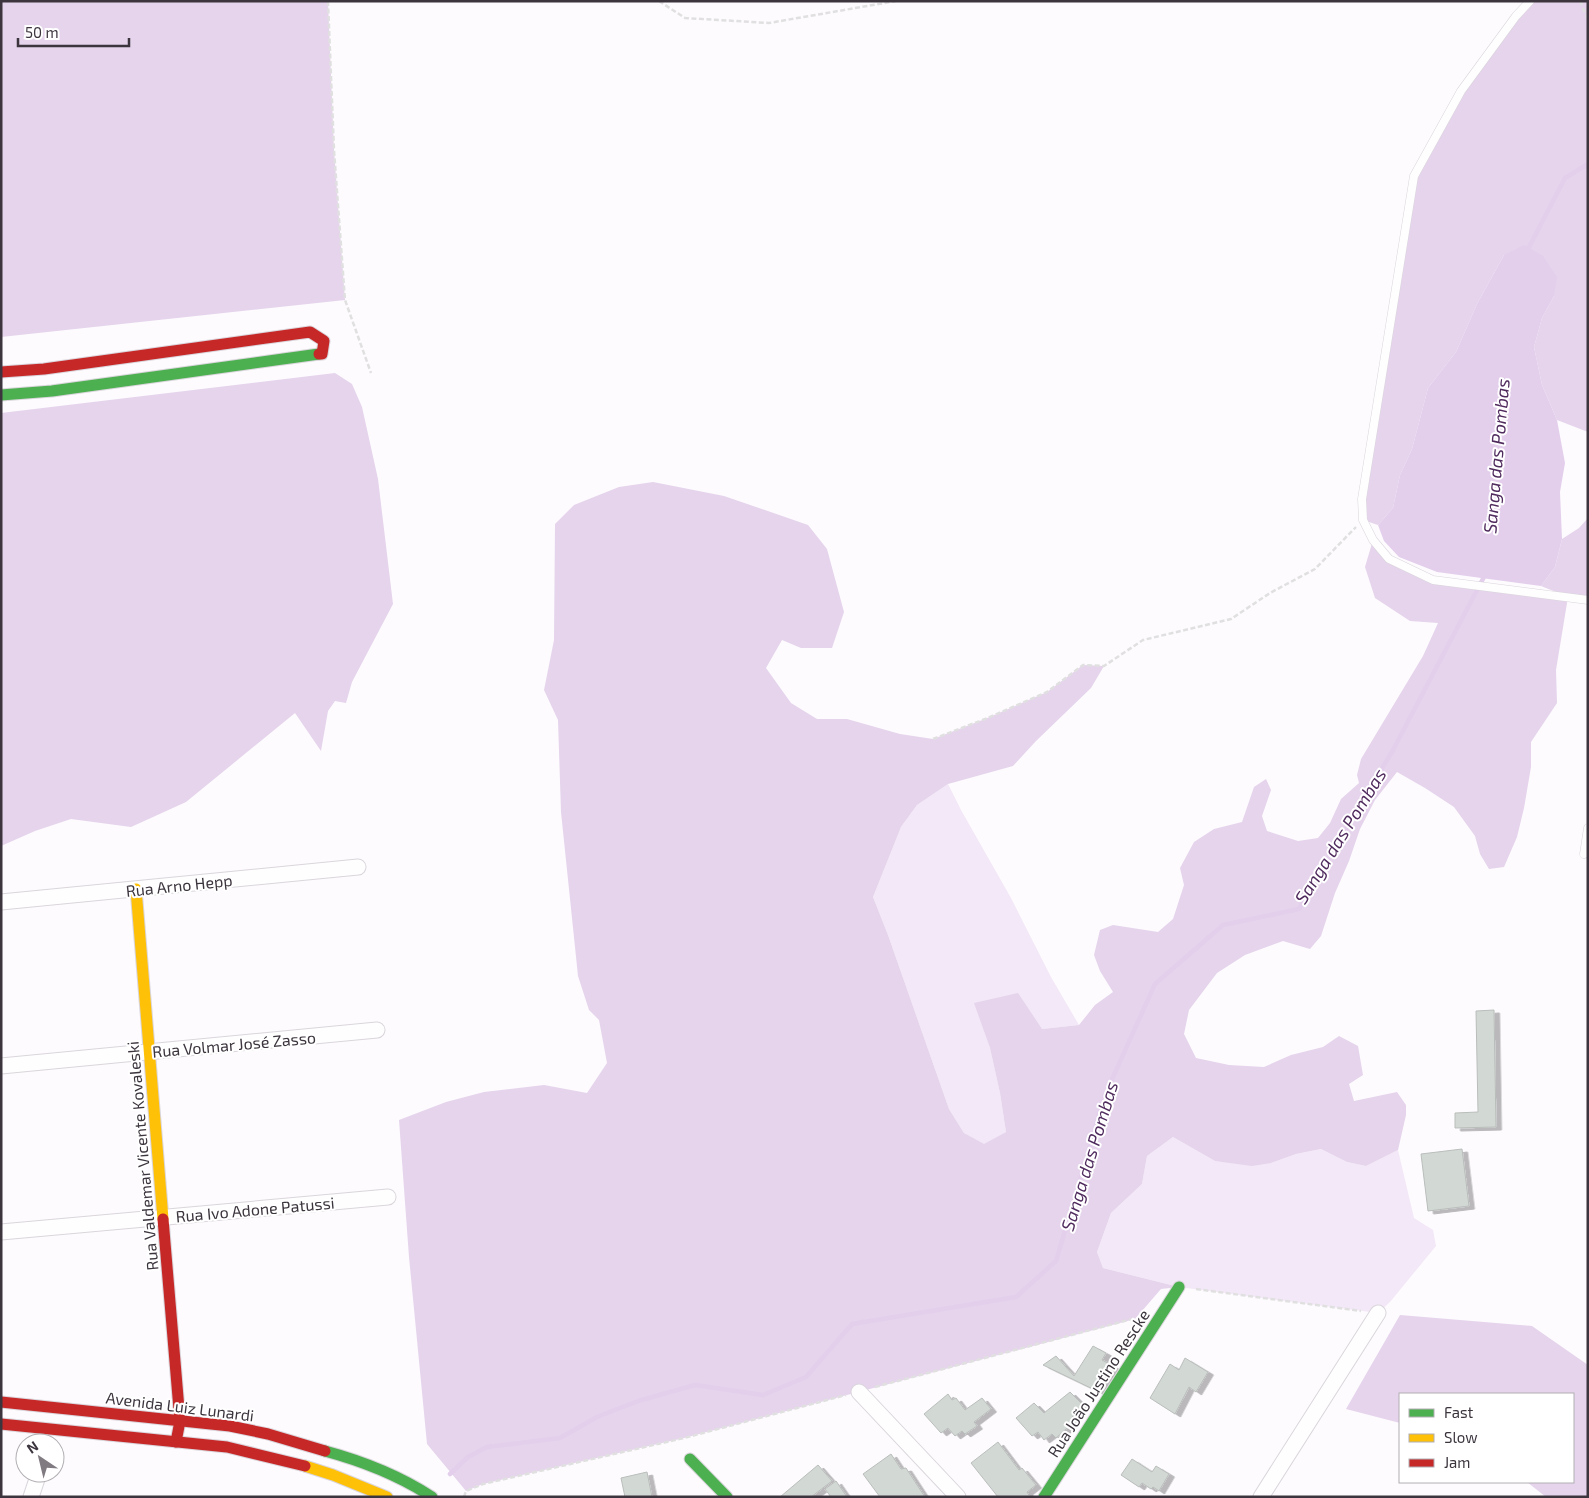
<svg xmlns="http://www.w3.org/2000/svg" width="1589" height="1498" font-family="'Exo 2',sans-serif">
	<defs>
		<filter id="shadow"><feDropShadow dx="5.5" dy="3" stdDeviation="0" flood-color="#0004"/></filter>
	</defs>
	<rect width="100%" height="100%" fill="#fdfbfe"/>
	<!-- green -->
	<g fill="#f3e8f7">
		<polygon points="948,784 961,810 1011,898 1051,977 1079,1025 1042,1029 975,1003 990,1048 1000,1093 1006,1132 984,1145 964,1133 949,1109 888,935 873,897 901,827 917,805"/>
		<polygon points="1173,1137 1215,1161 1271,1163 1296,1154 1321,1149 1347,1162 1366,1166 1398,1150 1414,1218 1433,1230 1436,1246 1390,1302 1378,1313 1179,1287 1103,1268 1097,1252 1111,1213 1142,1184 1147,1156"/>
	</g>
	<!-- forest -->
	<g fill="#e5d4ec">
		<polygon points="1,1 328,1 334,150 345,300 1,337"/>
		<polygon points="1530,1 1588,1 1588,432 1557,420 1542,385 1534,347 1542,318 1554,296 1504,255 1477,304 1456,352 1428,388 1412,449 1400,475 1393,508 1378,525 1363,520 1362,499 1414,176 1461,91"/>
		<polygon points="335,373 352,384 362,407 378,479 393,604 352,682 346,703 335,701 328,711 321,751 295,713 186,802 131,827 71,819 35,831 1,846 1,413"/>
		<polygon points="653,482 724,496 808,525 827,549 844,612 832,648 801,648 782,640 766,668 791,703 817,719 847,719 900,734 933,739 985,719 1047,692 1083,665 1104,666 1091,688 1036,741 1013,766 948,784 917,805 901,827 873,897 888,935 949,1109 964,1133 984,1144 1006,1132 1000,1093 990,1048 974,1003 1018,993 1042,1029 1079,1025 1095,1005 1113,992 1100,971 1094,955 1100,930 1113,925 1158,932 1173,919 1184,885 1180,868 1194,842 1214,829 1242,822 1254,787 1266,779 1271,790 1262,816 1267,831 1298,841 1318,838 1330,823 1341,799 1359,783 1357,775 1361,759 1423,656 1438,623 1410,621 1375,598 1365,567 1373,540 1389,559 1433,580 1566,596 1541,586 1555,567 1562,539 1579,528 1588,518 1588,600 1568,597 1556,670 1557,703 1531,742 1531,767 1524,808 1517,837 1504,867 1489,869 1480,854 1475,836 1454,807 1425,788 1397,772 1375,800 1360,829 1349,861 1335,893 1321,936 1310,949 1283,941 1245,955 1217,973 1189,1010 1184,1034 1196,1058 1229,1065 1264,1067 1291,1055 1323,1047 1339,1036 1358,1046 1363,1075 1349,1084 1354,1101 1397,1092 1406,1105 1406,1115 1398,1150 1366,1166 1347,1162 1321,1149 1296,1154 1271,1163 1252,1166 1215,1161 1173,1137 1147,1156 1142,1184 1111,1213 1097,1252 1103,1268 1179,1287 1161,1289 1135,1319 684,1438 483,1484 466,1491 427,1444 409,1257 399,1120 446,1102 484,1092 544,1085 587,1093 607,1063 599,1020 589,1010 578,976 561,812 558,720 544,690 554,640 555,524 574,505 619,487"/>
		<polygon points="1400,1315 1532,1326 1588,1365 1588,1497 1546,1497 1527,1482 1573,1482 1573,1394 1400,1394 1400,1423 1346,1409"/>
	</g>
	<!-- water -->
	<polygon fill="#e3ceec" points="1524,245 1543,256 1557,277 1554,296 1542,318 1534,347 1542,385 1557,420 1565,463 1560,492 1562,539 1555,567 1541,586 1437,572 1399,557 1384,541 1378,525 1393,508 1400,475 1412,449 1428,388 1456,352 1477,304 1504,255"/>
	<g fill="none" stroke-linecap="round" stroke-linejoin="round">
		<!-- stream -->
		<g stroke="#e3ceec" stroke-width="4.5">
			<polyline points="1527,251 1565,178 1588,164"/>
			<polyline points="450,1474 468,1457 487,1447 560,1438 597,1417 638,1401 695,1385 763,1395 806,1377 852,1324 1016,1297 1056,1261 1105,1095 1155,984 1223,925 1299,909 1393,750 1485,575"/>
		</g>
	</g>
	<!-- building -->
	<g fill="#d2d9d4" stroke="#b9bdbb" filter="url(#shadow)">
		<polygon points="1494,1010 1496,1127 1455,1128 1455,1113 1478,1112 1476,1011"/>
		<polygon points="1462,1149 1469,1206 1428,1211 1421,1154"/>
		<polygon points="1093,1346 1106,1353 1102,1360 1113,1366 1097,1391 1043,1365 1056,1356 1074,1376"/>
		<polygon points="1185,1358 1208,1372 1196,1392 1189,1387 1175,1414 1150,1398 1170,1364 1179,1370"/>
		<polygon points="1070,1392 1084,1406 1072,1417 1075,1421 1056,1438 1052,1434 1044,1440 1038,1432 1032,1436 1016,1418 1034,1403 1044,1413"/>
		<polygon points="948,1394 952,1400 956,1398 965,1410 982,1398 991,1409 974,1422 977,1426 965,1434 962,1431 955,1436 948,1428 941,1433 924,1414"/>
		<polygon points="998,1442 1019,1470 1022,1468 1036,1485 1027,1492 1030,1497 998,1497 971,1463"/>
		<polygon points="891,1454 901,1469 906,1468 925,1497 880,1497 863,1474"/>
		<polygon points="1132,1459 1152,1472 1156,1466 1169,1474 1159,1491 1153,1487 1151,1489 1142,1483 1139,1487 1121,1475"/>
		<polygon points="818,1465 832,1481 811,1497 780,1497"/>
		<polygon points="647,1472 652,1497 625,1497 621,1478"/>
		<polygon points="836,1481 847,1497 831,1497 825,1489"/>
	</g>
	<g fill="none" stroke-linecap="round" stroke-linejoin="round">
		<defs>
			<g id="lane">
				<polyline points="1530,1 1516,16 1461,91 1414,176 1362,499 1363,520 1373,540 1389,559 1433,580 1588,600"/>
				<polyline points="1584,854 1588,828"/>
			</g>
			<g id="street">
				<polyline points="1,902 358,867"/>
				<polyline points="1,1066 377,1030"/>
				<polyline points="1,1232 388,1197"/>
				<polyline points="859,1392 958,1497"/>
				<polyline points="31,1497 39,1473"/>
				<polyline points="1261,1497 1378,1313"/>
			</g>
			<g id="fast">
				<polyline points="1,395 52,391 319,354"/>
				<path d="M325,1451C362,1461 400,1476 432,1497"/>
				<polyline points="690,1459 727,1497"/>
				<polyline points="1044,1497 1179,1287"/>
			</g>
			<g id="slow">
				<polyline points="136,889 163,1219"/>
				<polyline points="305,1466 333,1475 387,1497"/>
			</g>
			<g id="jam">
				<polyline points="1,372 44,369 310,332 324,341 322,354 319,354"/>
				<polyline points="163,1219 180,1421 176,1442"/>
				<polyline points="1,1402 230,1426 268,1434 325,1451"/>
				<polyline points="1,1424 227,1447 305,1466"/>
			</g>
		</defs>
		<!-- lane casing -->
		<use href="#lane" stroke="#dad6dc" stroke-width="9"/>
		<!-- street casing -->
		<use href="#street" stroke="#dad6dc" stroke-width="17"/>
		<!-- fast casing -->
		<use href="#fast" stroke="#dad6dc" stroke-width="13"/>
		<!-- slow casing -->
		<use href="#slow" stroke="#dad6dc" stroke-width="13"/>
		<!-- jam casing -->
		<use href="#jam" stroke="#dad6dc" stroke-width="13"/>
		<!-- path -->
		<g stroke="#e1e0e1" stroke-width="2.5" stroke-dasharray="5 2.5" stroke-linecap="butt">
			<polyline points="328,1 334,150 345,300 371,373"/>
			<polyline points="659,1 685,18 769,23 896,1"/>
			<polyline points="1580,1 1588,20"/>
			<polyline points="933,739 985,719 1047,692 1083,665 1104,666 1143,640 1231,619 1270,593 1315,569 1356,527"/>
			<polyline points="1196,1289 1361,1311"/>
			<polyline points="875,1387 1136,1318"/>
			<polyline points="464,1497 466,1491 483,1484 684,1438 846,1395"/>
		</g>
		<!-- lane -->
		<use href="#lane" stroke="#fffeff" stroke-width="8"/>
		<!-- street -->
		<use href="#street" stroke="#fffeff" stroke-width="15"/>
		<!-- fast -->
		<use href="#fast" stroke="#4caf50" stroke-width="11"/>
		<!-- slow -->
		<use href="#slow" stroke="#ffc107" stroke-width="11"/>
		<!-- jam -->
		<use href="#jam" stroke="#c62828" stroke-width="11"/>
	</g>
	<g text-anchor="middle" dominant-baseline="central" stroke-width="4" stroke-linejoin="round" paint-order="stroke">
		<!-- street labels -->
		<g font-size="16" fill="#3c353e" stroke="#fff">
			<text transform="translate(179 885) rotate(-6)">Rua Arno Hepp</text>
			<text transform="translate(234 1044) rotate(-5)">Rua Volmar José Zasso</text>
			<text transform="translate(142 1156) rotate(-95)">Rua Valdemar Vicente Kovaleski</text>
			<text transform="translate(255 1209) rotate(-5)">Rua Ivo Adone Patussi</text>
			<text transform="translate(1098 1383) rotate(-57)">Rua João Justino Rescke</text>
			<text transform="translate(180 1406) rotate(7)">Avenida Luiz Lunardi</text>
		</g>
		<!-- water labels -->
		<g font-size="18" font-style="italic" fill="#502b5e" stroke="#fff">
			<text transform="translate(1496 456) rotate(-85)">Sanga das Pombas</text>
			<text transform="translate(1340 836) rotate(-58)">Sanga das Pombas</text>
			<text transform="translate(1089 1156) rotate(-73)">Sanga das Pombas</text>
		</g>
	</g>
	<!-- border -->
	<rect width="1589" height="1498" fill="none" stroke="#3c353e" stroke-width="5"/>
	<!-- legend -->
	<rect x="1399" y="1393" width="175" height="90" fill="#ffffff" stroke="#b1aeb2"/>
	<rect x="1409" y="1409" width="25" height="8" fill="#4caf50" stroke="#b1aeb2"/>
	<text x="1444" y="1418" font-size="15" fill="#3c353e">Fast</text>
	<rect x="1409" y="1434" width="25" height="8" fill="#ffc107" stroke="#b1aeb2"/>
	<text x="1444" y="1443" font-size="15" fill="#3c353e">Slow</text>
	<rect x="1409" y="1459" width="25" height="8" fill="#c62828" stroke="#b1aeb2"/>
	<text x="1444" y="1468" font-size="15" fill="#3c353e">Jam</text>
	<!-- north arrow -->
	<g transform="translate(40 1458) rotate(325)"><circle r="24" fill="#ffffff" stroke="#b1aeb2"/>
	<path d="M0-4L9 19L0 12L-9 19Z" fill="#807a81"/>
	<text y="-8" font-size="14" font-weight="bold" text-anchor="middle" fill="#3c353e">N</text>
	</g>
	<!-- scale -->
	<path d="M18 38v8h111v-8" fill="none" stroke="#3c353e" stroke-width="2.5"/>
	<text x="25" y="38" font-size="15" fill="#3c353e" stroke="#ffffff" stroke-width="4" paint-order="stroke">50 m</text>
</svg>
